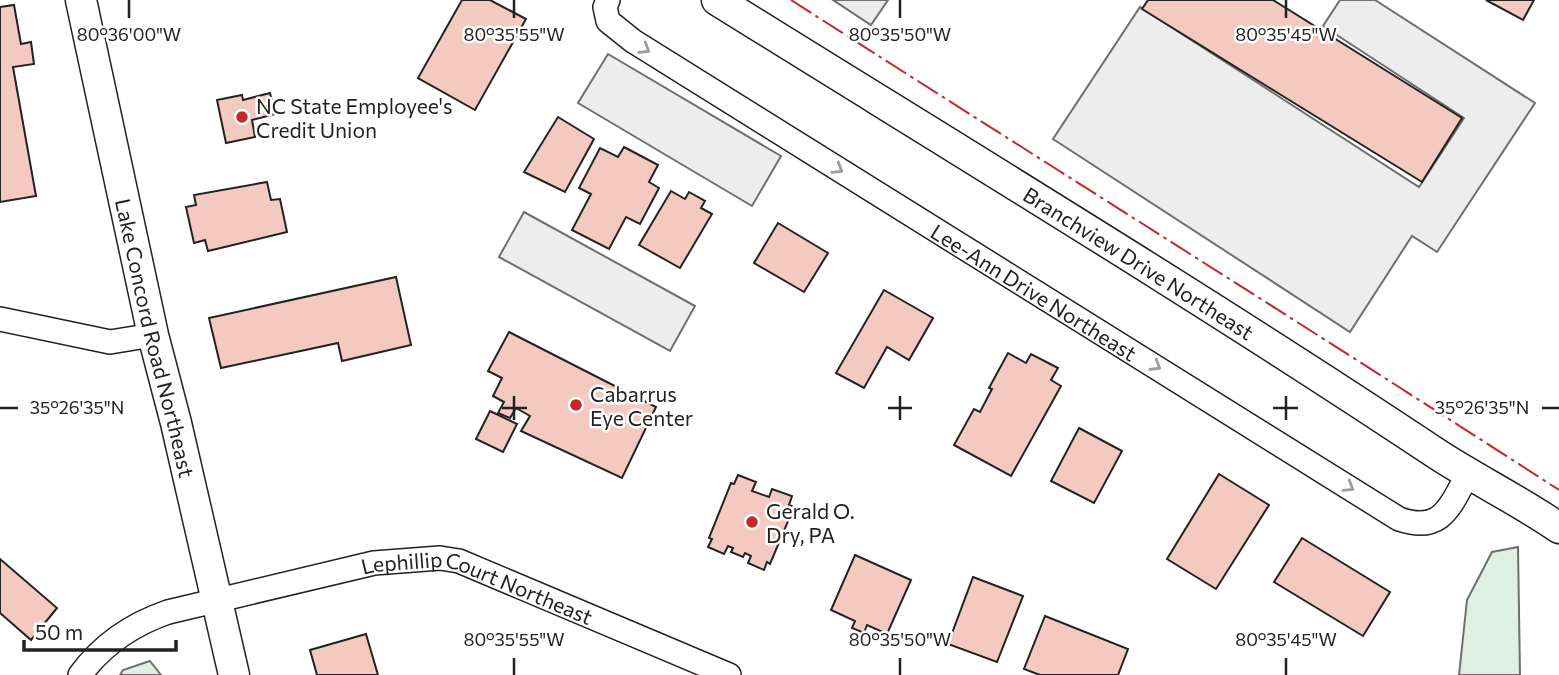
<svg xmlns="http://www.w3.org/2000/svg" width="1559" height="675" font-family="Commissioner,sans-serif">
	<rect width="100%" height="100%" fill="#fff"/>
	<!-- green -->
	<g fill="#e0efe3" stroke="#6f6f6f" stroke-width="2">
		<polygon points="1518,547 1520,675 1459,675 1467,600 1492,552"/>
		<polygon points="150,661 161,675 120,675 123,670"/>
	</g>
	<!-- parking -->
	<g fill="#ededed" stroke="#6f6f6f" stroke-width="2">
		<polygon points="833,0 888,0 871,25"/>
		<polygon points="1340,0 1375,0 1535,103 1437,252 1412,236 1350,332 1053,139 1140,7 1419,187 1464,118 1323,26"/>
		<polygon points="608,54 781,156 752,206 578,103"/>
		<polygon points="524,212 695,306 670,351 499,257"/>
	</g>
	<!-- building -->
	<g fill="#f3c9c0" stroke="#222" stroke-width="2">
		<polygon points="462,0 490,0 526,19 475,110 418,78"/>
		<polygon points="1148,0 1273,0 1462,118 1422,182 1142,9"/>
		<polygon points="1486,0 1534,0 1523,20"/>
		<polygon points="14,5 21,44 31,42 34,64 13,67 36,196 0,202 0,7"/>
		<polygon points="270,93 275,114 252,120 255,137 226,143 217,100 242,95 243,100"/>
		<polygon points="558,117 594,139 565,192 524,172"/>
		<polygon points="624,147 658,165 649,182 659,188 640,224 626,217 609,249 572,230 591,194 579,188 600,148 618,157"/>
		<polygon points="267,182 271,200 280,199 287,232 208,251 205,240 194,243 186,207 196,205 194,195"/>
		<polygon points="671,191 685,199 689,192 705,201 701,208 712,214 680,268 639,245"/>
		<polygon points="778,223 828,253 804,292 754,263"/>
		<polygon points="396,277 411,345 342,361 338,343 221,368 209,318"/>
		<polygon points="884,290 933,318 909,360 887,347 864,388 836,373"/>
		<polygon points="509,332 656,407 622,478 521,431 530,416 516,408 510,418 498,413 504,402 493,396 502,378 488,371"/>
		<polygon points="1008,353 1026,363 1031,354 1058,368 1051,380 1061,386 1011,476 954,445 974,409 980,412 992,389 989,388"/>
		<polygon points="490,411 517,424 503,452 476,439"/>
		<polygon points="1079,428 1122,451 1094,503 1051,481"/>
		<polygon points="1219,474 1269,505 1216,589 1167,559"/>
		<polygon points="738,475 756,482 752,491 769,497 772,489 792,496 789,505 794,507 770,564 767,562 764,570 748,563 751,556 745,553 743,557 731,552 733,548 728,546 724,554 708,547 712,539 709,538 731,483 734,484"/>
		<polygon points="1302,538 1390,592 1363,636 1274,582"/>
		<polygon points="855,555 911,580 887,634 867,625 864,633 852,628 855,621 831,610"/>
		<polygon points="0,559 57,608 31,640 0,613"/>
		<polygon points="973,577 1023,596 997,662 948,644"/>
		<polygon points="1045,616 1128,649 1118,675 1040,675 1024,669"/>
		<polygon points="366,634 378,675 317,675 310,650"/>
	</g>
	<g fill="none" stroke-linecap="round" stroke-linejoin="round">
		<defs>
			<g id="minor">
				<path id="s1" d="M608,0L605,7L608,21L633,41L1399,519C1442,534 1450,506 1468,474"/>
				<polyline points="0,319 110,342 153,335"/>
				<path id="s2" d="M80,675C102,645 133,624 168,612L374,563L440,558L459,561L729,675"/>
			</g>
			<g id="major">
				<path id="s3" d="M81,0L153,335L176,423L234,675"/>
				<path id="s4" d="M717,0C958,150 1201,297 1437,454C1477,480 1520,501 1559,528"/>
			</g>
		</defs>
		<!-- minor casing -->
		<use href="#minor" stroke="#222" stroke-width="26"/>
		<!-- major casing -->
		<use href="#major" stroke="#222" stroke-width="33"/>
		<!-- minor -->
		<use href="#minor" stroke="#fff" stroke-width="23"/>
		<!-- major -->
		<use href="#major" stroke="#fff" stroke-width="30"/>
		<!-- power -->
		<path stroke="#c62828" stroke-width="2" stroke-dasharray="24 5 3.5 5" stroke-linecap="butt" d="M791,0C1047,164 1304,325 1559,490"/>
	</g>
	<!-- one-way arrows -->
	<defs><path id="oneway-chevron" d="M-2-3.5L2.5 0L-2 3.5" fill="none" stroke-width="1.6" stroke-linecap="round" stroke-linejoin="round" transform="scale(1.75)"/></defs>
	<g stroke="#9c9c9c">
		<use href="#oneway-chevron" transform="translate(645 49) rotate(32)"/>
		<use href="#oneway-chevron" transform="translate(838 169) rotate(32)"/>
		<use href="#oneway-chevron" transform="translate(1156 366) rotate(31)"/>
		<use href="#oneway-chevron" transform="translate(1349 487) rotate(32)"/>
	</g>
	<!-- ticks -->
	<path fill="none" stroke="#222" stroke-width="2.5" d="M129,0V18M514,0V18M900,0V18M1286,0V18M514,396V420M900,396V420M1286,396V420M0,408H18M502,408H527M888,408H912M1273,408H1298M1542,408H1559M514,658V675M900,658V675M1286,658V675"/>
	<!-- markers -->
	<g fill="#c62828" stroke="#fff" stroke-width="2.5">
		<circle cx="242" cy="117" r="7"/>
		<circle cx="576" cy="405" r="7"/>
		<circle cx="752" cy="522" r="7"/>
	</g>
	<g text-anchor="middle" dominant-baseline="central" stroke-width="5" stroke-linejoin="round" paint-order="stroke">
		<!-- poi labels -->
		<g font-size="21" fill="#222" stroke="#fff" text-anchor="start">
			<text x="256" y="105">NC State Employee's<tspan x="256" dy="24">Credit Union</tspan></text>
			<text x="590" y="393">Cabarrus<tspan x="590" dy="24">Eye Center</tspan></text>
			<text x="766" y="510">Gerald O.<tspan x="766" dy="24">Dry, PA</tspan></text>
		</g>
		<!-- street labels -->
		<g font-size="21" fill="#222" stroke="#fff">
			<text stroke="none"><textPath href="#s4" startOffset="497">Branchview Drive Northeast</textPath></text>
			<text stroke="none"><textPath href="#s1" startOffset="527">Lee-Ann Drive Northeast</textPath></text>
			<text stroke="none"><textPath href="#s3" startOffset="346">Lake Concord Road Northeast</textPath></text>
			<text stroke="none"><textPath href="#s2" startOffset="430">Lephillip Court Northeast</textPath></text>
		</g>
	</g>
	<g font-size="18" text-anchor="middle" fill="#222" stroke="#fff" stroke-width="5" stroke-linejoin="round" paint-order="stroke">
		<text x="129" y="41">80°36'00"W</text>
		<text x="514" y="41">80°35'55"W</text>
		<text x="900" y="41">80°35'50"W</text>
		<text x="1286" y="41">80°35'45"W</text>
		<text x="77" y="414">35°26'35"N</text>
		<text x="1482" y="414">35°26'35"N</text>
		<text x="514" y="646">80°35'55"W</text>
		<text x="900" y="646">80°35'50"W</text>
		<text x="1286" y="646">80°35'45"W</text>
	</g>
	<!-- scale -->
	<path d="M24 640v10h152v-10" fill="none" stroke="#222222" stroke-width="3.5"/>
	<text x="35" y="640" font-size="21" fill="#222222" stroke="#ffffff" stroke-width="5" paint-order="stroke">50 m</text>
</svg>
